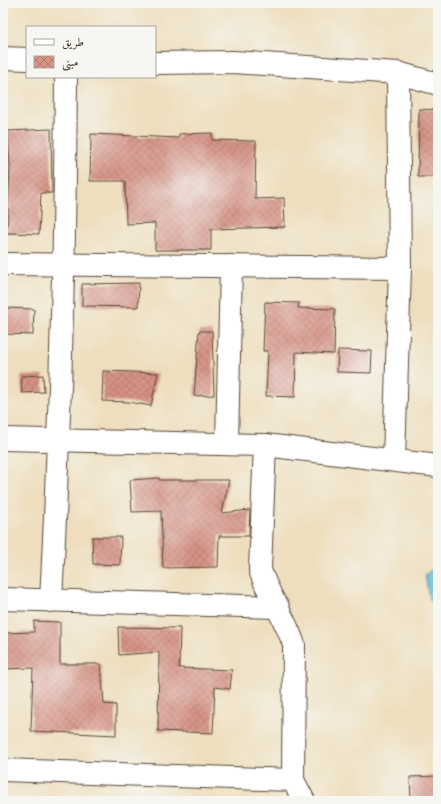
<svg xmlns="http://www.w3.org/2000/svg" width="441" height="804" font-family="Vollkorn,Amiri,serif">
	<defs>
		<pattern id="water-ripples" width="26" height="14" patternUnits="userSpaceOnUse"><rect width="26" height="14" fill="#5bc1d9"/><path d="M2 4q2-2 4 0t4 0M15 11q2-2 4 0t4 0" fill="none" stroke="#4c9daf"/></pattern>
		<pattern id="building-cross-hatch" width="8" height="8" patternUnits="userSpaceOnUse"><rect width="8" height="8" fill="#d79386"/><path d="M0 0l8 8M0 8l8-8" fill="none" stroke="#b0786d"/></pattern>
	</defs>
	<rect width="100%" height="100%" fill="#f6f6f2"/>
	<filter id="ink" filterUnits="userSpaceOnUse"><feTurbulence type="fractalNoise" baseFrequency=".025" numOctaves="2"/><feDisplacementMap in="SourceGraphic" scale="8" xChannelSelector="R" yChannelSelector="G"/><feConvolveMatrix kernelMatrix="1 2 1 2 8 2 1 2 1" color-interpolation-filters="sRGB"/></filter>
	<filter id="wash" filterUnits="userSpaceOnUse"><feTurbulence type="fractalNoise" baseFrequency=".012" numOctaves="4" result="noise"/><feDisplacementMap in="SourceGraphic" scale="16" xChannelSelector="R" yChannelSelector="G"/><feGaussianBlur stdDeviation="0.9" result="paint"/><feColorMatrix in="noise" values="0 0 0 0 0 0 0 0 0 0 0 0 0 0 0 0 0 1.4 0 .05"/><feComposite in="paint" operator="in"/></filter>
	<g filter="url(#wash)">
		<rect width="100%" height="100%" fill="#eedebd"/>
		<!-- water -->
		<polygon fill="url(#water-ripples)" stroke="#4b767c" points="438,564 438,610 429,599 425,575"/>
		<g id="blocks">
			<!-- building -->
			<g fill="url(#building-cross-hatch)">
				<polygon points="419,109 438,110 438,177 418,177"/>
				<polygon points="51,129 52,193 41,193 39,234 7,233 10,167 8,131"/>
				<polygon points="212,133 212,140 256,141 255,199 284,198 285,227 211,229 211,250 155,250 155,223 126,224 125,181 90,181 91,134 179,138 179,134"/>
				<polygon points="139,283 138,307 82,306 82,284"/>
				<polygon points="265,302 299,303 298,308 335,309 334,354 296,352 295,397 266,396 268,351 263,351"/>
				<polygon points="3,308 34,309 33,335 3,334"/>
				<polygon points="199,331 212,331 214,395 194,396"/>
				<polygon points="338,350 372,351 371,373 337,372"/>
				<polygon points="103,371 158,373 151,406 129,402 102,401"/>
				<polygon points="43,375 44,392 22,393 21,376"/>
				<polygon points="159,478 159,480 229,480 222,513 250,510 249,536 219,536 218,567 163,568 161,511 132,512 130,480"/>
				<polygon points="92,537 121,537 120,565 93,564"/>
				<polygon points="34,621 60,622 60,664 101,664 104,704 116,705 116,735 31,731 33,668 3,669 3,633 34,632"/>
				<polygon points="118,627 180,628 179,668 232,670 230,689 215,687 213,733 158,731 159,652 119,655"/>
				<polygon points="438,776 438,801 411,801 410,777"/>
			</g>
		</g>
	</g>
	<g filter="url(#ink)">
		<use href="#blocks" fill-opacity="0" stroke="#564536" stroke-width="1"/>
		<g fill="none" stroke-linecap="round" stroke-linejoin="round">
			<defs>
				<g id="minor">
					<polyline points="3,58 27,59"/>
					<polyline points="155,63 233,62 398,73 438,84"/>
					<polyline points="3,264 400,268"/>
					<polyline points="3,439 265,445 438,466"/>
					<polyline points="227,443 231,266"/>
					<path d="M265,445L260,570C269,597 286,619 294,645L293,780L304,801"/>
					<polyline points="394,460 400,268 398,73"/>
					<polyline points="3,599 278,607"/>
					<path d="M51,601C60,427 65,252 66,77"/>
					<polyline points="3,770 293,780"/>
				</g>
			</defs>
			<!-- minor casing -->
			<use href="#minor" stroke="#564536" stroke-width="24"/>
			<!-- minor -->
			<use href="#minor" stroke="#fff" stroke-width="22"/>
		</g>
	</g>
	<!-- margin -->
	<rect width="441" height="804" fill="none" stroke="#f6f6f2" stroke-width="16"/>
	<!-- legend -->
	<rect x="26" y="26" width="130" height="52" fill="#f6f6f2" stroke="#aba49d"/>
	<rect x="34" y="39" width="20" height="6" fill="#ffffff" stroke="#aba49d"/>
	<text x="62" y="46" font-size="12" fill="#3b2a1e">طريق</text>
	<rect x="34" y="56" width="20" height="12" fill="url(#building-cross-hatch)" stroke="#aba49d"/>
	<text x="62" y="66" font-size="12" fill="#3b2a1e">مبنى</text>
</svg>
